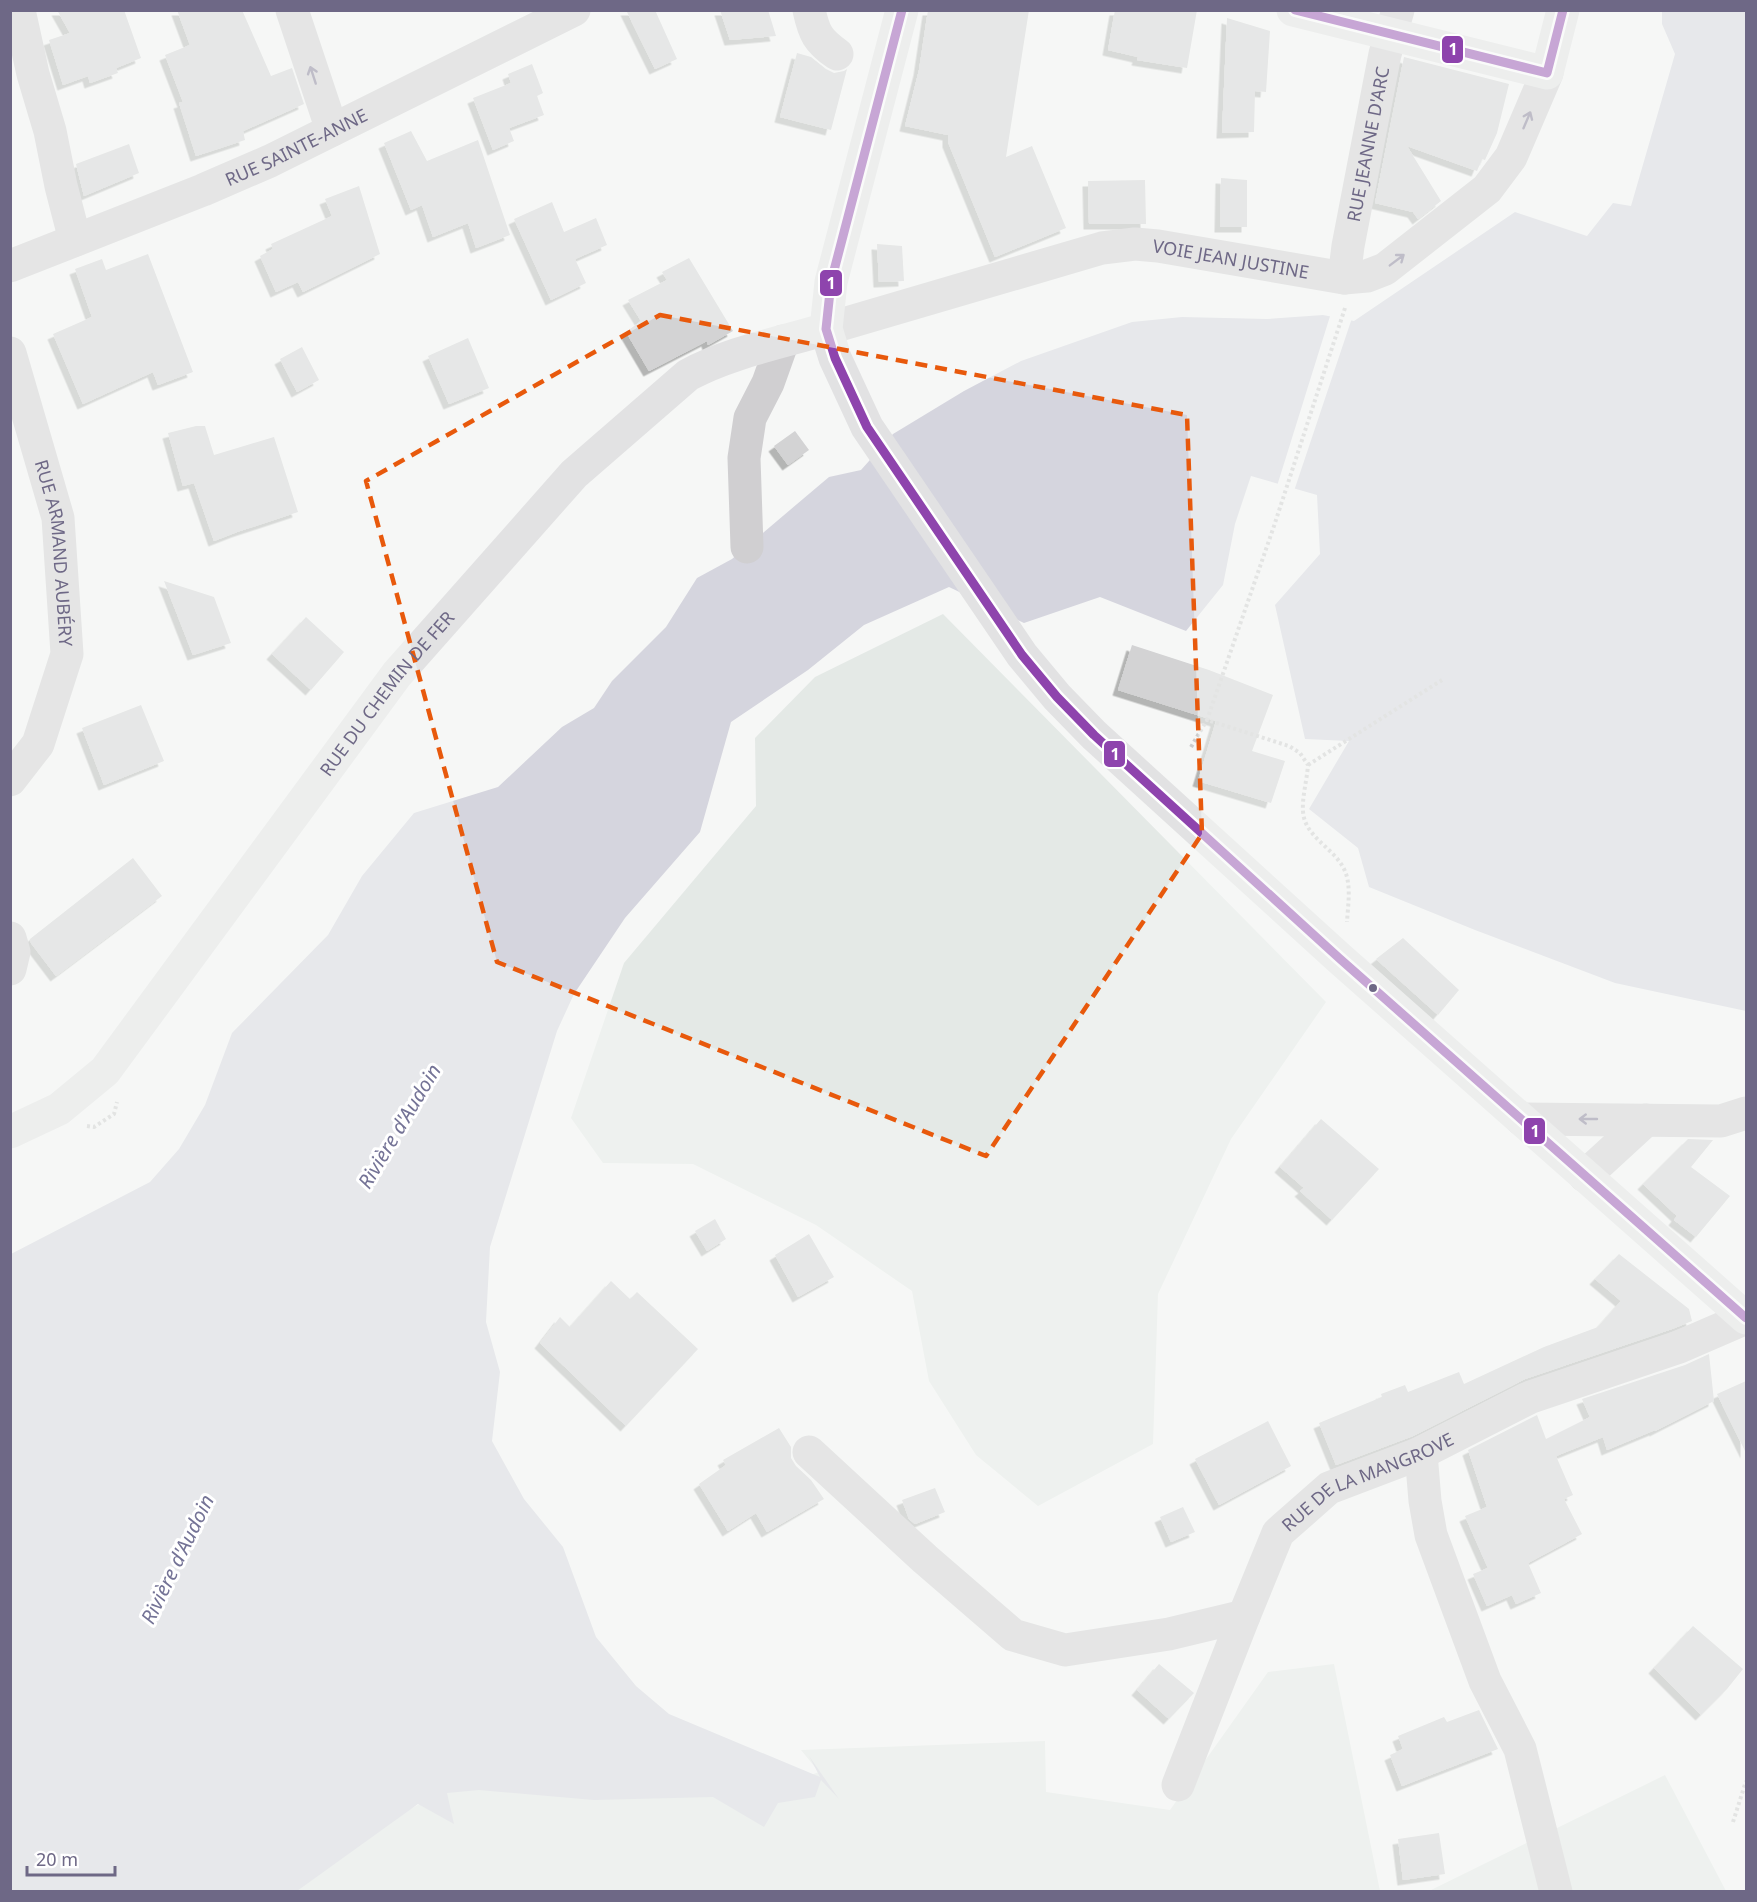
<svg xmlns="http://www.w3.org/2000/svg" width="1757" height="1902" font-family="'Noto Sans',sans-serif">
	<defs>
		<filter id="shadow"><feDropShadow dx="-5.5" dy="5.5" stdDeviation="0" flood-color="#0004"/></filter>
	</defs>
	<rect width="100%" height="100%" fill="#f6f7f6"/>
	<!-- green -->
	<g fill="#e4e9e6">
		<polygon points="943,614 1326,1002 1231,1139 1158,1294 1153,1444 1038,1506 976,1455 929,1381 912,1291 816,1225 693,1164 603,1163 571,1118 624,963 756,806 755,738 815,677"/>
		<polygon points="1334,1664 1380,1891 270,1892 289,1873 433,1797 515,1770 744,1800 819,1772 801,1750 1045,1741 1046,1792 1170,1810 1268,1672"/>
		<polygon points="1665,1775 1726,1891 1427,1892"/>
	</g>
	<!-- water -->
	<polygon fill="#d5d5de" points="1662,11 1746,11 1746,1011 1615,983 1475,930 1369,887 1358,848 1309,809 1349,741 1305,739 1275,605 1320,554 1317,495 1251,476 1235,524 1223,585 1186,631 1100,597 1024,623 949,587 864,625 808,670 731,722 700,832 625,918 574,994 557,1031 490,1247 486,1322 500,1372 492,1441 524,1499 563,1547 596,1637 636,1686 669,1714 820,1777 809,1756 839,1799 821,1780 815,1797 778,1803 764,1827 713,1797 594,1800 479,1790 447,1793 454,1824 418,1804 297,1891 11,1892 11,1254 150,1182 179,1149 205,1105 232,1033 328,935 362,876 414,813 498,787 562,727 594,708 612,681 666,627 697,578 732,559 829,477 861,470 893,434 964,391 1021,361 1132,322 1182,317 1267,319 1323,315 1354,321 1515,212 1587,236 1613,203 1631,206 1675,54 1662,24"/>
	<!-- pier -->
	<polygon fill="#f6f7f6" points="1331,313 1352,318 1294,491 1277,486"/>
	<!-- building -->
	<g fill="#d3d3d4" filter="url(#shadow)">
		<polygon points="57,10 124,10 141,58 116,68 118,73 90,83 88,76 63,85 49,40 70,33"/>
		<polygon points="177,10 242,10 271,76 292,68 304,104 243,131 245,140 196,156 179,103 183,102 165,55 190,45"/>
		<polygon points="626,10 655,10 677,59 655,69"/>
		<polygon points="720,10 768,10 776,36 730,40"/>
		<polygon points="928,10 1029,10 1006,157 1032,146 1066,228 995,257 948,142 948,135 905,126 919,70"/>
		<polygon points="1115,10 1197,10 1187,68 1137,60 1138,57 1108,50"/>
		<polygon points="1227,18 1270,31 1266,92 1255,91 1254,132 1222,133"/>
		<polygon points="797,53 811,57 826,69 834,73 844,71 847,69 831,130 780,117"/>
		<polygon points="1404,57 1509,84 1497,133 1485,160 1482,159 1477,171 1407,146 1441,201 1418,219 1413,212 1375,203"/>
		<polygon points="532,64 543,93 537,96 544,115 509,128 514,141 493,150 473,98 511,83 508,74"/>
		<polygon points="411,131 427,161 478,140 510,235 476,248 468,223 433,237 422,205 411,210 384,143"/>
		<polygon points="129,144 139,173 84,196 76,164"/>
		<polygon points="1221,178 1247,180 1247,227 1220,227"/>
		<polygon points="1145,180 1146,224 1089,224 1088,181"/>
		<polygon points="359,186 380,254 303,292 298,282 276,292 260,256 273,249 271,244 332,216 325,199"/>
		<polygon points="552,202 564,232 596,218 607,245 575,259 586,283 551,300 514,219"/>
		<polygon points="877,244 902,246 904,281 879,282"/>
		<polygon points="148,254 193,372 158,385 153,372 83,404 53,334 92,317 75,269 102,259 106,270"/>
		<polygon points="689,258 733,331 708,345 707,341 649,371 626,332 641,321 628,300 667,280 662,272"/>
		<polygon points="468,338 489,388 449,404 428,356"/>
		<polygon points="302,347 319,380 297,392 280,359"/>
		<polygon points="196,426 205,426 214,455 274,437 298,512 237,532 214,541 194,483 183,486 168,433"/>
		<polygon points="795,431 809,450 788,465 774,446"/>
		<polygon points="164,581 214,597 231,643 193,655"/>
		<polygon points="306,617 344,652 311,690 272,654"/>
		<polygon points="1132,645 1209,670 1273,695 1252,751 1285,761 1271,803 1198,781 1216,721 1118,690"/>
		<polygon points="141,705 164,761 104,785 82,728"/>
		<polygon points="133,858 162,896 56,976 31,943 30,939"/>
		<polygon points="1403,938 1459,990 1438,1015 1376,959"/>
		<polygon points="1321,1119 1379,1169 1332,1220 1300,1191 1304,1188 1280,1167"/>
		<polygon points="1688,1139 1713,1140 1691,1167 1730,1196 1696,1237 1674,1220 1677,1216 1643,1184"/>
		<polygon points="715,1219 726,1239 707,1251 695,1231"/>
		<polygon points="809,1234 834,1277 798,1297 775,1255"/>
		<polygon points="1619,1254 1689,1309 1692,1321 1672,1329 1525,1379 1413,1436 1336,1465 1319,1423 1382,1397 1381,1394 1405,1385 1408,1392 1459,1372 1464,1384 1544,1347 1598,1327 1621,1301 1595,1279"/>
		<polygon points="611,1281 630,1299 637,1292 698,1349 626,1426 540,1343 560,1317 570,1327"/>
		<polygon points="1709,1354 1714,1401 1655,1431 1655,1430 1607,1450 1603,1437 1556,1456 1573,1495 1564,1499 1582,1534 1528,1563 1541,1593 1516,1604 1512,1595 1487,1606 1473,1574 1488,1568 1465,1516 1487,1507 1468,1450 1537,1415 1546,1439 1590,1417 1582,1399 1685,1365"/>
		<polygon points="1746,1381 1746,1453 1717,1394"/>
		<polygon points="1268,1421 1291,1466 1219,1505 1195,1459"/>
		<polygon points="779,1428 791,1447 791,1458 796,1466 811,1480 824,1499 767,1532 756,1513 728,1531 699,1484 726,1465 723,1460"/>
		<polygon points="935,1488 945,1512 915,1524 909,1519 902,1500"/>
		<polygon points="1183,1507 1195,1532 1171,1542 1160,1517"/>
		<polygon points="1693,1626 1743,1669 1727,1689 1701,1715 1654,1668"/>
		<polygon points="1159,1664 1194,1693 1169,1719 1137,1690"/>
		<polygon points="1479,1710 1498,1749 1402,1786 1390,1755 1403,1749 1398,1736 1444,1717 1447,1722"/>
		<polygon points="1439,1833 1445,1874 1403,1880 1398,1839"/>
	</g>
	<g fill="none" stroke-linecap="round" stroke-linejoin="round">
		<!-- path -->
		<g stroke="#cccccd" stroke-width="4" stroke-dasharray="3 3" stroke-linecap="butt">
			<path d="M1345,308L1274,526L1207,720L1289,746L1300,753L1308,765C1307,780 1302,797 1303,811C1304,836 1332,847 1343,867C1352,883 1348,904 1347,922"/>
			<polyline points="1191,747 1207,720"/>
			<polyline points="1308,765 1442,680"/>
			<polyline points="87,1126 94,1127 114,1114 117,1102"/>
			<polyline points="1733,1822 1746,1781"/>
		</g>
		<!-- minor -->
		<g stroke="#d0cfd1" stroke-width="33">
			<polyline points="19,10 33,74 50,131 61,186 75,240"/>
			<polyline points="292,10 332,130"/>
			<path d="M809,10C814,33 818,41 837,54"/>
			<path id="s1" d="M10,266L203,190L270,161L574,10"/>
			<path id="s2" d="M1344,278L1348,246L1385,54L1398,10"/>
			<path id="s3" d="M826,329L1102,248L1135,244L1158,246L1344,278L1367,276L1385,269L1487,189L1511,157L1547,73"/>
			<path id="s4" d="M10,353L58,518L67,654L38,744L10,780"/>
			<polyline points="747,547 744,458 750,418 768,383 783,341"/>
			<polyline points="10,938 14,952 10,969"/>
			<polyline points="1521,1119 1721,1121 1746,1113"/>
			<polyline points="1585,1176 1646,1120"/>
			<path id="s5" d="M809,1452L925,1559L1013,1635L1065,1650L1169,1634L1244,1616L1278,1533L1329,1488L1421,1453L1531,1397L1679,1347L1746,1318"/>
			<polyline points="1421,1453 1425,1501 1431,1535 1485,1681 1520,1749 1556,1892"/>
			<polyline points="1178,1785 1244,1616"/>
		</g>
		<!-- major -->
		<g stroke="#e2e2e3" stroke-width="33">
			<polyline points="902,10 831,282 826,329 835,358 867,427 1022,655 1057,697 1094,735 1339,958 1746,1318"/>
			<polyline points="1293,10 1547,73 1563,10"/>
			<path id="s6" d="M10,1132L59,1109L105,1071L397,674L574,474L688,375C731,352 780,343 826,329"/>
		</g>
		<defs>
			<g id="bus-1">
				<polyline points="902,10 831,282 826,329 835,358 867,427 1022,655 1057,697 1094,735 1339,958 1746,1318"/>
				<polyline points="1295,10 1547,73 1563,10"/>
			</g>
		</defs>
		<!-- bus-1 casing -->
		<use href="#bus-1" stroke="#fff" stroke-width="14"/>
		<!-- bus-1 -->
		<use href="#bus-1" stroke="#8e44ad" stroke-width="9"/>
	</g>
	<!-- one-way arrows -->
	<defs><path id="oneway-shaft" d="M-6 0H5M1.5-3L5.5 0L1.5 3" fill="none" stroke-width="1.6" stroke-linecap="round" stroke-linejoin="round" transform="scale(1.5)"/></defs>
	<g stroke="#7d7791">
		<use href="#oneway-shaft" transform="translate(313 75) rotate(-108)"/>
		<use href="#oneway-shaft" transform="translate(1527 120) rotate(-67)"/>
		<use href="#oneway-shaft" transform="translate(1397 260) rotate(-37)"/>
		<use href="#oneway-shaft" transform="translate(1588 1119) rotate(-180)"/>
	</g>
	<!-- marked area -->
	<path d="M0 0H1757V1902H0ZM660,315L1187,415L1202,834L986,1156L497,962L366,481Z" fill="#f6f7f6" fill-opacity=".55" fill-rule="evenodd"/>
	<path fill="none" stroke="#e8590c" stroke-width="4.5" stroke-dasharray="12 8" stroke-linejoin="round" d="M660,315L1187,415L1202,834L986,1156L497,962L366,481Z"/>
	<!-- markers -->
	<circle fill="#6e6886" stroke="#fff" stroke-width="2" cx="1373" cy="988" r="5"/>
	<g text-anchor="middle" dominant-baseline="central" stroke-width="6" stroke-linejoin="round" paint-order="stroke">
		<!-- street labels -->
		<g font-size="18" fill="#6e6886" stroke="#fff">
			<text stroke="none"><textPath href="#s2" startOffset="136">RUE JEANNE D'ARC</textPath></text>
			<text stroke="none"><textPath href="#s1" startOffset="310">RUE SAINTE-ANNE</textPath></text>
			<text stroke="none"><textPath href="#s3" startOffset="418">VOIE JEAN JUSTINE</textPath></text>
			<text stroke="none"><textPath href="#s4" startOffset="206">RUE ARMAND AUBÉRY</textPath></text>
			<text stroke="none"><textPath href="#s6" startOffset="585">RUE DU CHEMIN DE FER</textPath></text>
			<text stroke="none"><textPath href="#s5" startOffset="705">RUE DE LA MANGROVE</textPath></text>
		</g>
		<!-- water labels -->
		<g font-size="20" font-style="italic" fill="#747396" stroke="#fff">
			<text transform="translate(399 1126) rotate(-59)">Rivière d'Audoin</text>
			<text transform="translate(177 1559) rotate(-64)">Rivière d'Audoin</text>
		</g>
	</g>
	<g stroke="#fff" stroke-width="2">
		<rect x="1441" y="35" width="23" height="29" rx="6" fill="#8e44ad"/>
		<rect x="819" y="269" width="24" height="28" rx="6" fill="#8e44ad"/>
		<rect x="1103" y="740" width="23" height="28" rx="6" fill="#8e44ad"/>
		<rect x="1523" y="1117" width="23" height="28" rx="6" fill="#8e44ad"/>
	</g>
	<g font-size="16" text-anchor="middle" font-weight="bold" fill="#fff">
		<text x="1453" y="55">1</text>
		<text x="831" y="289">1</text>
		<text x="1115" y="760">1</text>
		<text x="1535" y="1137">1</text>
	</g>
	<!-- border -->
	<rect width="1757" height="1902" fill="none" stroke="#6e6886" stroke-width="24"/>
	<!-- scale -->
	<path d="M27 1866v9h88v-9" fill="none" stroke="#6e6886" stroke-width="3"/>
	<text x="36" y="1866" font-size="18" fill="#6e6886" stroke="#ffffff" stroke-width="4.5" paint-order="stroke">20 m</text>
</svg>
